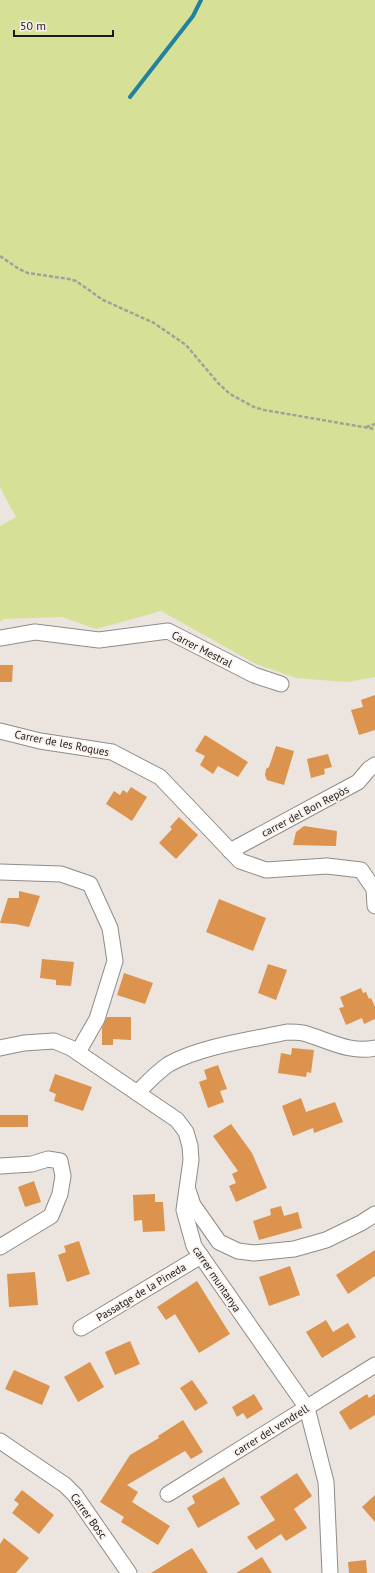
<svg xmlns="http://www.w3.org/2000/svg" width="375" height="1573" font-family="'PT Sans',sans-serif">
	<rect width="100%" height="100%" fill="#ebe4df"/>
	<!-- green -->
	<polygon fill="#d7e097" points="0,0 375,0 375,677 348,682 296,678 256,664 161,611 96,629 62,617 4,619 0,621 0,526 16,517 0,487"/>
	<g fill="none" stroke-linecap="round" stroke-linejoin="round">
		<!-- stream -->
		<polyline stroke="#22819d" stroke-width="4" points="130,97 193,16 201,0"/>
	</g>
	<!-- building -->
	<g fill="#dc934d">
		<polygon points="0,665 13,665 12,682 0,682"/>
		<polygon points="375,695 375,730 359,735 351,710 363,707 361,700"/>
		<polygon points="205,735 248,762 238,777 218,766 213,774 200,765 205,756 195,751"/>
		<polygon points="276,746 294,751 284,785 267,780 265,775 266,769 269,767"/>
		<polygon points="328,754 332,767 324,769 325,774 311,778 307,759"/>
		<polygon points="131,787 147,797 132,821 106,804 114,791 120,795 123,790 127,793"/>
		<polygon points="179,817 198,835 176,859 159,843 172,829 170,827"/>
		<polygon points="304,826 337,831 336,846 293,845 296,832"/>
		<polygon points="19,891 40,896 29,927 15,924 0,923 8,898 19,898"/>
		<polygon points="219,899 266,918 253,951 206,932"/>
		<polygon points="42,959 74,962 71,986 56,985 56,980 40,978"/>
		<polygon points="268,964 287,970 276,1000 258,993"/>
		<polygon points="124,973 153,983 145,1004 117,995"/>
		<polygon points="361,988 363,993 366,992 369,999 371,998 375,1007 375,1019 364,1024 362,1018 346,1025 339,1008 344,1007 340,997"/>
		<polygon points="107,1017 131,1017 131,1040 113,1039 113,1045 102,1045 102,1028"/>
		<polygon points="292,1048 314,1050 311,1073 307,1072 306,1077 278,1073 281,1053 291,1055"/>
		<polygon points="218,1065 227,1089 220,1091 224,1102 208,1108 199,1082 207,1079 204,1070"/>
		<polygon points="55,1074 92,1087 83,1111 54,1101 56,1094 49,1091"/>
		<polygon points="301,1098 306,1112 335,1102 343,1122 314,1133 313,1128 293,1136 282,1106"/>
		<rect x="0" y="1115" width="28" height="12"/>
		<polygon points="231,1124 252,1153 267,1188 236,1202 229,1186 236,1183 232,1174 238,1171 213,1136"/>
		<polygon points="34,1181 41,1202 25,1207 18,1187"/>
		<polygon points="155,1194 155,1202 163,1202 165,1231 143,1232 142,1220 134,1221 133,1195"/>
		<polygon points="281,1206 284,1216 298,1212 302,1228 259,1240 253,1221 271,1215 270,1209"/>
		<polygon points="79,1241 90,1274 67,1282 58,1255 66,1252 64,1246"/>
		<polygon points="375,1250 375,1276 348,1294 336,1275"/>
		<polygon points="290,1266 300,1295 269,1306 259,1277"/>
		<polygon points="35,1272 38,1305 9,1307 7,1274"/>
		<polygon points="197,1281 230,1334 199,1353 175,1314 166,1320 157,1307"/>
		<polygon points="326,1320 333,1332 348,1323 356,1337 322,1358 306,1332"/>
		<polygon points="130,1341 140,1364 115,1375 105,1352"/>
		<polygon points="90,1362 104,1387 78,1402 64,1377"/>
		<polygon points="14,1370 50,1386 42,1405 5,1389"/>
		<polygon points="192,1380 208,1403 195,1411 180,1388"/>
		<polygon points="254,1394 263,1409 247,1419 243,1413 237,1417 232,1407"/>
		<polygon points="367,1394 369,1398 375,1394 375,1415 350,1430 339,1412"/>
		<polygon points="183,1420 203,1452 191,1459 185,1451 127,1485 138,1492 132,1502 170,1526 158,1545 121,1522 124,1517 100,1502 130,1455 159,1438 158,1436"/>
		<polygon points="297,1473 312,1496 294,1509 307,1528 286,1541 281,1534 256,1550 247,1537 275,1520 260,1497"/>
		<polygon points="224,1477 240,1504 198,1528 187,1508 195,1503 192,1496"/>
		<polygon points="22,1490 54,1515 39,1534 12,1513 19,1504 14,1500"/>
		<polygon points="375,1495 375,1522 362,1507"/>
		<polygon points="4,1538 29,1558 16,1573 0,1573 0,1544"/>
		<polygon points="192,1548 208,1573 151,1573 185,1552"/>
		<polygon points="262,1557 272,1573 236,1573"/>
		<polygon points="366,1560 367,1573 349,1573 348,1562"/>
	</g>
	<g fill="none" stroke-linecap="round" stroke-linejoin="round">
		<defs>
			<g id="street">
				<polyline points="0,638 35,632 99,640 168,631 254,675 281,684"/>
				<polyline points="0,731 40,741 112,752 160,777 240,861 266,870 327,866 361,870 374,889 375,906"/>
				<polyline points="230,851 358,782 369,769 375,765"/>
				<polyline points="0,872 61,874 90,884 110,928 115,961 97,1019 78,1052"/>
				<polyline points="0,1048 24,1043 54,1041 71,1048 177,1120 186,1132 190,1146 191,1160 184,1210 194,1246 307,1408 326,1482 330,1573"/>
				<path d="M137,1093C147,1083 157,1072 169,1064C202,1046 250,1040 287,1032C292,1032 298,1032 303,1033C326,1039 350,1054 375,1048"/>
				<polyline points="0,1166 32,1164 48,1159 60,1161 63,1176 60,1194 51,1216 0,1247"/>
				<polyline points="188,1190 193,1205 219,1242 238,1251 254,1253 294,1249 326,1240 361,1223 375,1214"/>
				<polyline points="81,1328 201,1256"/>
				<polyline points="0,1441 65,1485 75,1495 129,1573"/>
				<polyline points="168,1494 375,1365"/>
			</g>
		</defs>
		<!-- street casing -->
		<use href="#street" stroke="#918b86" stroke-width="17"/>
		<!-- path -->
		<g stroke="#a59f9b" stroke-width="2.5" stroke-dasharray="4 2" stroke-linecap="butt">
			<polyline points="0,256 19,269 28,273 69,279 76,281 103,300 154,323 186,345 218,383 230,394 254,407 264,410 375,429"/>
			<polyline points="366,427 375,424"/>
		</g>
		<!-- street -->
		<use href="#street" stroke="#fff" stroke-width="15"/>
	</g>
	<g text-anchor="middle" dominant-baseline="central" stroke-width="3.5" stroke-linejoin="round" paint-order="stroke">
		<!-- street labels -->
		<g font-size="11" fill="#1c1918" stroke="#f8f1ec">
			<text transform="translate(202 649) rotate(27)">Carrer Mestral</text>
			<text transform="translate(62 743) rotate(11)">Carrer de les Roques</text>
			<text transform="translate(305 811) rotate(-28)">carrer del Bon Repòs</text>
			<text transform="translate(217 1279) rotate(56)">carrer muntanya</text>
			<text transform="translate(141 1292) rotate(-31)">Passatge de la Pineda</text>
			<text transform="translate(271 1430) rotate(-32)">carrer del vendrell</text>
			<text transform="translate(89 1516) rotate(54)">Carrer Bosc</text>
		</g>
	</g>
	<!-- scale -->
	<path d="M14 30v6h99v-6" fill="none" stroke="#1c1918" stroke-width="2"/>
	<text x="20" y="30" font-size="12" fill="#1c1918" stroke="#f8f1ec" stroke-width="3" paint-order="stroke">50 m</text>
</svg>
